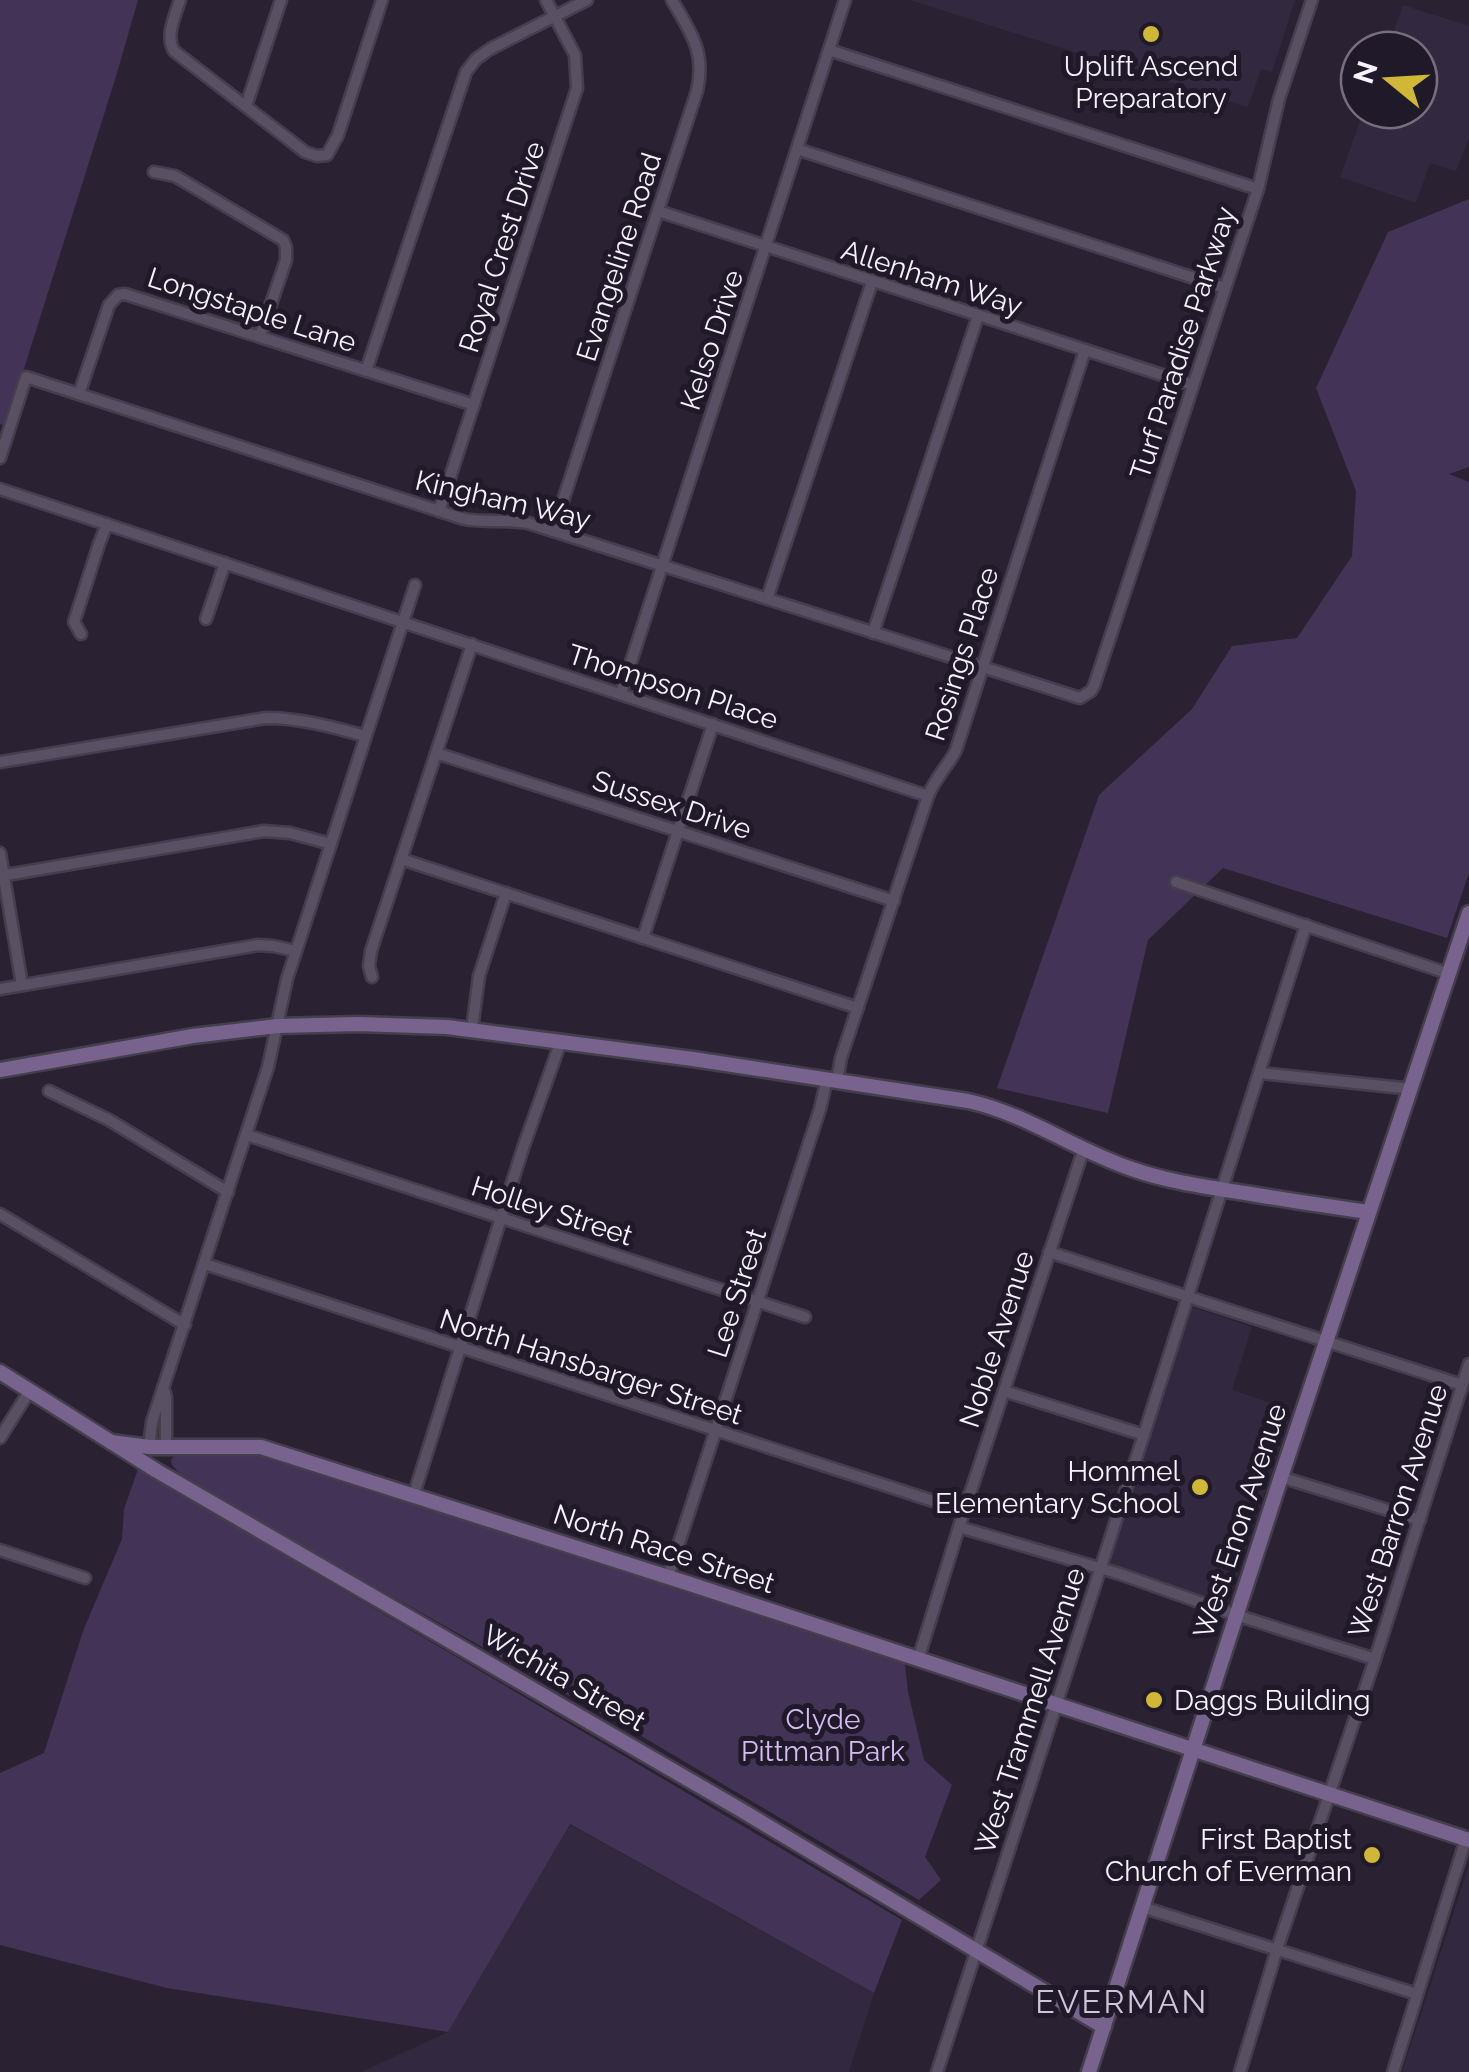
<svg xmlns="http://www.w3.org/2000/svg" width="1469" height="2072" font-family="Raleway,sans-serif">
	<rect width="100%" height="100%" fill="#2a2233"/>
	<!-- built -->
	<g fill="#32283f">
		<polygon points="910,0 1295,0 1272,72 1261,69 1248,107"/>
		<polygon points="1403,5 1469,26 1469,138 1456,171 1430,163 1416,203 1340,177 1364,110 1419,110 1419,50 1387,50"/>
		<polygon points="1192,1307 1252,1327 1232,1390 1292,1410 1228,1604 1108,1565"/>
		<polygon points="569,1824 874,1993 849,2072 361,2072 448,2032"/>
		<polygon points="1469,1865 1469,2072 1402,2072"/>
	</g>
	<!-- green -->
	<g fill="#433356">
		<polygon points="0,0 138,0 117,73 6,426 0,424"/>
		<polygon points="1469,199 1469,467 1449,474 1469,482 1469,873 1447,938 1223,868 1148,940 1108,1113 997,1088 1099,795 1192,709 1232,646 1297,638 1352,556 1356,491 1316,388 1388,232"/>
		<polygon points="243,1450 266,1454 905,1664 908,1692 924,1760 952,1785 925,1857 941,1880 919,1900 643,1737 186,1481 172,1465 171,1460 175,1454"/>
		<polygon points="138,1469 902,1920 874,1993 570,1824 448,2032 167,1988 0,1945 0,1773 44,1753 83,1631 122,1539 124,1509"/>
	</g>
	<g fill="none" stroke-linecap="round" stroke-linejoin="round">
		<defs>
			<g id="street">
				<path d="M180,0C175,16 165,36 174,51L305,152L317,156L327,155L338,135L382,0"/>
				<polyline points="829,50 1258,189"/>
				<polyline points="246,106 281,0"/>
				<polyline points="797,149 1225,288"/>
				<polyline points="154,172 175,176 283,240 286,247 286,260 260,336"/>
				<polyline points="658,211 1193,385"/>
				<polyline points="366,371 466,72 476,59 490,49 587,0"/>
				<polyline points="79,394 109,305 118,295 125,294 474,405"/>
				<path d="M0,458L26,377L464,519C485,523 506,519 528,523L1080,698L1091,691L1094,686L1258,189L1279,99L1312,0"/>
				<polyline points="0,489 928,796"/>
				<polyline points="439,511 577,88 575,55 546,0"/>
				<path d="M553,531L697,91C706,52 691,33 672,0"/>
				<polyline points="767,599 872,282"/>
				<polyline points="206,619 225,563"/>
				<polyline points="873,633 978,316"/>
				<polyline points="81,634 74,622 99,544 107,524"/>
				<polyline points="621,693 845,0"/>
				<polyline points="436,753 894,901"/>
				<path d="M0,762L266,718C300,718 333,727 365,736"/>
				<polyline points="0,853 22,985"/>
				<polyline points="401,859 858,1008"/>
				<polyline points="0,876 264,831 290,833 331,844"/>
				<polyline points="1176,882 1450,974"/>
				<polyline points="643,938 713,724"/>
				<polyline points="372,977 369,966 371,951 472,644"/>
				<polyline points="0,989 258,945 273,946 296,951"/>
				<polyline points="472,1029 479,976 506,893"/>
				<polyline points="1260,1073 1412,1089"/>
				<path d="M837,1081L841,1058L928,796C935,778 948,766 956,750L1085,350"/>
				<polyline points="49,1091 109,1120 228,1192"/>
				<polyline points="247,1135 805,1317"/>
				<polyline points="0,1214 185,1325"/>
				<polyline points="1049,1252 1462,1385"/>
				<polyline points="205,1264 964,1511"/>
				<polyline points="163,1387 166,1397 166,1448"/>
				<polyline points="1004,1391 1144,1435"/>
				<polyline points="0,1438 30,1390"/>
				<polyline points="149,1447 152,1422 268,1067 287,979 415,585"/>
				<polyline points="1281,1477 1420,1520"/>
				<polyline points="414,1494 523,1148 561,1041"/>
				<polyline points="959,1527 1120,1574 1236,1615 1375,1659"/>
				<polyline points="0,1550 85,1578"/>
				<polyline points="668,1577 820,1109 827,1079"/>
				<polyline points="918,1660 959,1527 1084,1148"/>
				<polyline points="1142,1907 1417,1994"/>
				<polyline points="937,2072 1146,1428 1306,925"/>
				<polyline points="1240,2072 1277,1949 1375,1659 1469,1364"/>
				<polyline points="1393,2072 1466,1839"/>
			</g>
			<g id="secondary">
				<path d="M0,1070L193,1036L277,1026L358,1024L447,1027L693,1059L968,1101C1027,1114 1075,1150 1132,1169C1169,1182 1207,1187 1245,1193C1286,1200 1327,1206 1368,1212"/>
				<polyline points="0,1372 157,1471 741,1810 1104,2027"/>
				<polyline points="111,1442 149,1447 261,1447 690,1584 1469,1840"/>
				<polyline points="1089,2072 1281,1477 1469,913"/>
			</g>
		</defs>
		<!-- street casing -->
		<use href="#street" stroke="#453e4d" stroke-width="15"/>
		<!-- secondary casing -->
		<use href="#secondary" stroke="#453e4d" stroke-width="19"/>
		<!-- street -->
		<use href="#street" stroke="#595063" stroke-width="10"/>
		<!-- secondary -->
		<use href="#secondary" stroke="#78638f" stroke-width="14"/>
	</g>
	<!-- markers -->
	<g fill="#d0b736" stroke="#201929" stroke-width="4">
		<circle cx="1151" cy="34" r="10"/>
		<circle cx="1200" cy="1487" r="10"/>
		<circle cx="1154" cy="1700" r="10"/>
		<circle cx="1372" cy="1855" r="10"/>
	</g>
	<g text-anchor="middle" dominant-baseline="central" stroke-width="10" stroke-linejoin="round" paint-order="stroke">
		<!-- poi labels -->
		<g font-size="28" fill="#f7f2fe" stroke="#201929" text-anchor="end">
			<text x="1151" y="66" text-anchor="middle">Uplift Ascend<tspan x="1151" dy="32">Preparatory</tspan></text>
			<text x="1180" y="1471">Hommel<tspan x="1180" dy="32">Elementary School</tspan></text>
			<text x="1174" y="1700" text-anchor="start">Daggs Building</text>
			<text x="1352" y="1839">First Baptist<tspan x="1352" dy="32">Church of Everman</tspan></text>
		</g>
		<!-- street labels -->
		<g font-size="28" fill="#f7f2fe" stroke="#201929">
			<text transform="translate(502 247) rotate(-72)">Royal Crest Drive</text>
			<text transform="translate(619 257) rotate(-72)">Evangeline Road</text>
			<text transform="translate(932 278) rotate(18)">Allenham Way</text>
			<text transform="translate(252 310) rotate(18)">Longstaple Lane</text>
			<text transform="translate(712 340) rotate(-72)">Kelso Drive</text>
			<text transform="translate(1183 343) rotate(-72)">Turf Paradise Parkway</text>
			<text transform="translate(503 500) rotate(13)">Kingham Way</text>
			<text transform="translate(962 654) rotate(-72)">Rosings Place</text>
			<text transform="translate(673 687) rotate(18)">Thompson Place</text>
			<text transform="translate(672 805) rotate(18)">Sussex Drive</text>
			<text transform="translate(552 1211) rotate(18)">Holley Street</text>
			<text transform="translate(737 1293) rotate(-72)">Lee Street</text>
			<text transform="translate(997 1339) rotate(-72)">Noble Avenue</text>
			<text transform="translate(591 1367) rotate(18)">North Hansbarger Street</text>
			<text transform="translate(1398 1511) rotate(-72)">West Barron Avenue</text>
			<text transform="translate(1240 1521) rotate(-72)">West Enon Avenue</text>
			<text transform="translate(664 1549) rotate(18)">North Race Street</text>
			<text transform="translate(564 1678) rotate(30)">Wichita Street</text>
			<text transform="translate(1030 1711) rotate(-72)">West Trammell Avenue</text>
		</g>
		<!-- park labels -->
		<g font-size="28" fill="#d5bdf4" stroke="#201929">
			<text x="823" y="1719">Clyde<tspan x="823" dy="32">Pittman Park</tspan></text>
		</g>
		<!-- quarter labels -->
		<g font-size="32" letter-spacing="2.5" fill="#cfc5dc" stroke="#201929">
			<text x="1122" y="2001">EVERMAN</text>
		</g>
	</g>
	<!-- north arrow -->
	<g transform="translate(1389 80) rotate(288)"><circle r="48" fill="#201929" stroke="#76707e" stroke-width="2.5"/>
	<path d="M0-8L18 38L0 25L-18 38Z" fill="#d0b736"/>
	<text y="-15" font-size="28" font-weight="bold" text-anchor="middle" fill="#f7f2fe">N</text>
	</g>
</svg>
